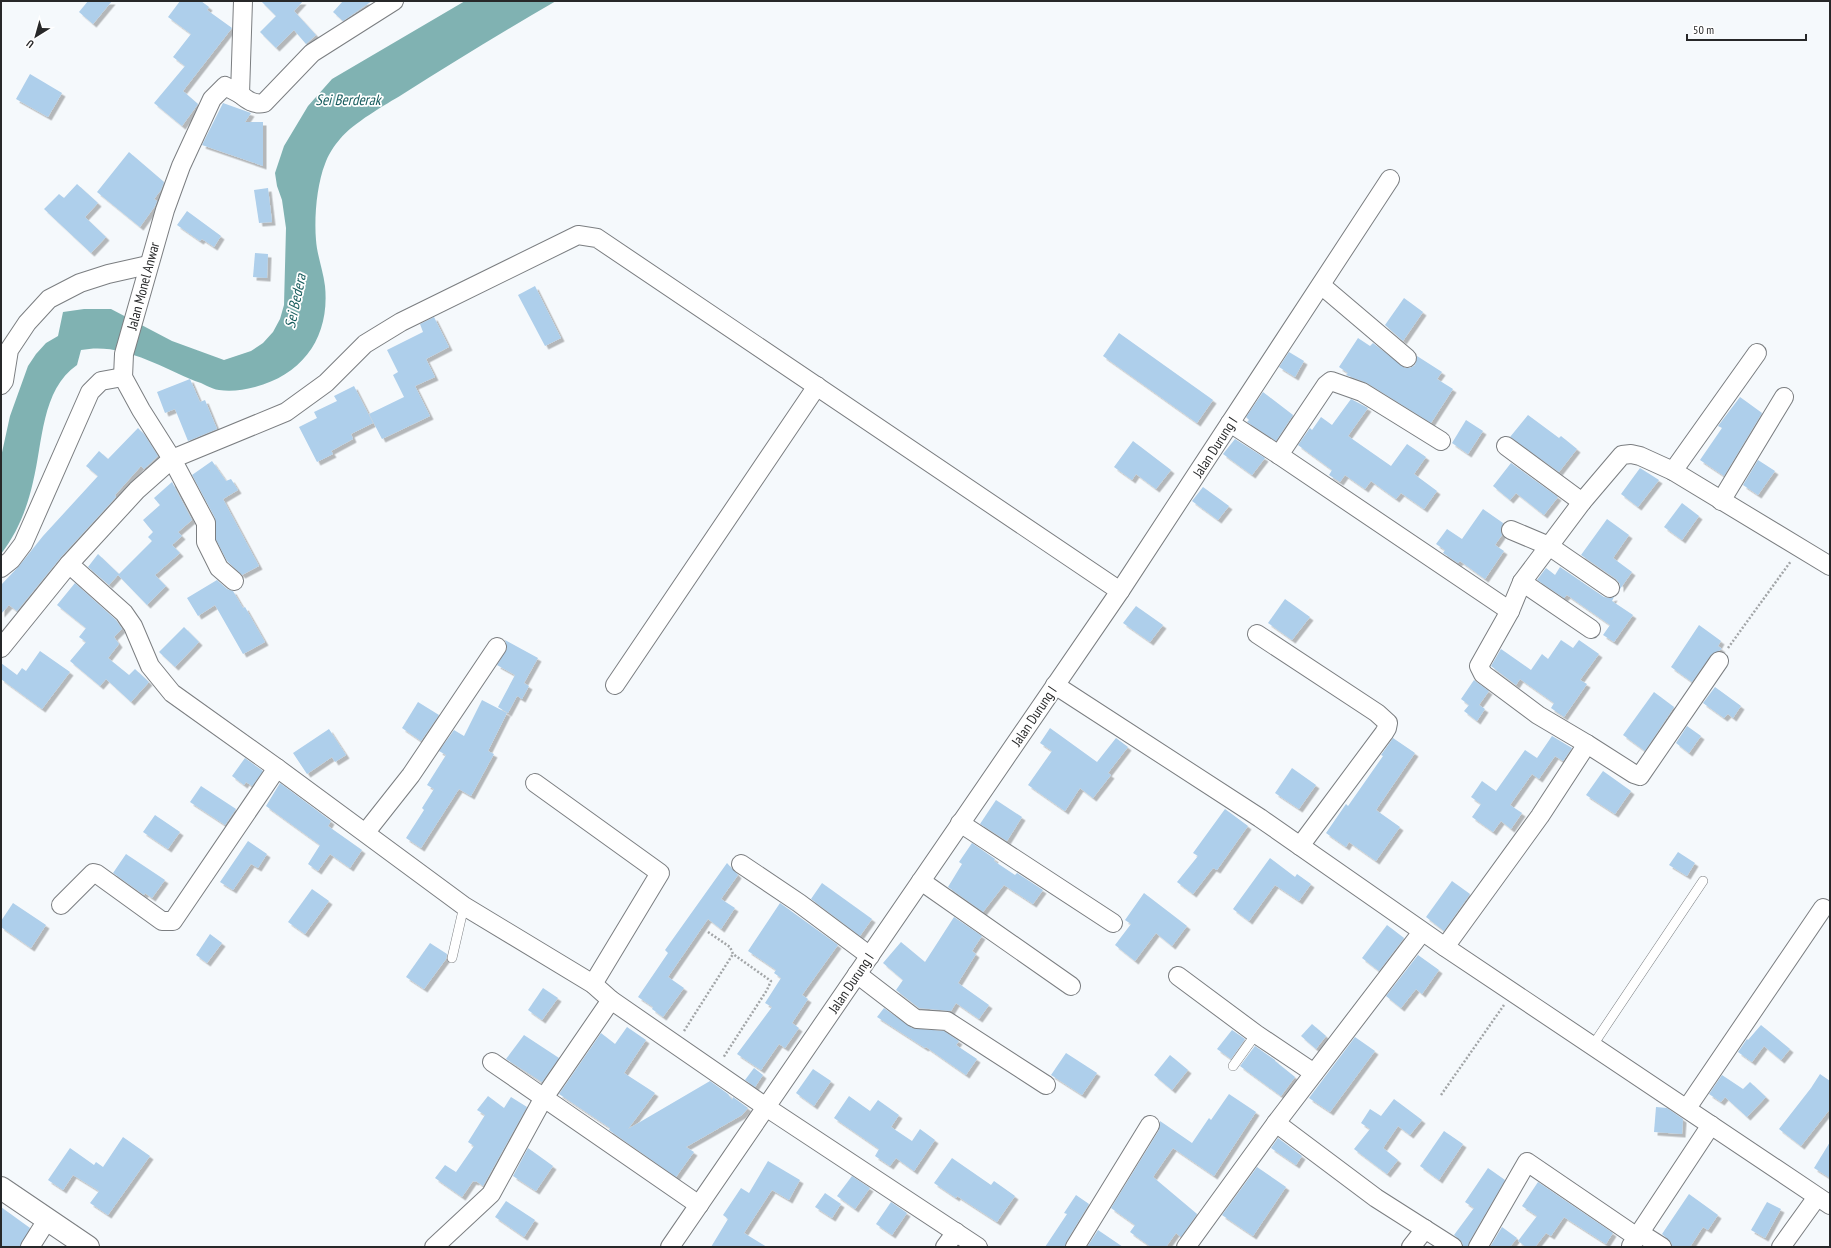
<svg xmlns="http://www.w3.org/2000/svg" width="1831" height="1248" font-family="'PT Sans Narrow',sans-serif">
	<defs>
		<filter id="shadow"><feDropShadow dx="3.5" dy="3.5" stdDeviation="0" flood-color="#0004"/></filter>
	</defs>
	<rect width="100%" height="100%" fill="#f5f9fc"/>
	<!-- water -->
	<path fill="#80b2b2" d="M465,1H556C504,31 453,62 403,94C385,105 353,123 340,139C334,146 328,155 325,164C317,184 314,217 316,240C317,255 323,270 325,286C330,336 304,374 255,387C243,390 231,392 219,390C211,389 203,383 195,381C159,366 121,342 81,350L77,365C41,390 43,443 33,482C27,508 18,532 1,554V457L10,416L28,366L36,354L46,343L58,336L63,312L84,309H111L172,341L224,360L251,351L263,343L273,332L280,319L284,305L286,228L282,200L277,186L275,173L284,146L308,106L332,79Z"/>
	<!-- building -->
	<g fill="#aecfeb" filter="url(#shadow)">
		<polygon points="88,1 112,1 93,24 79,12"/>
		<polygon points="180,1 201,1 209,7 207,10 232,28 183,91 198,104 182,126 154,103 185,66 173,57 191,34 168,17"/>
		<polygon points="261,1 303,1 294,11 316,35 306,44 294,30 276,48 260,32 276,16"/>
		<polygon points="343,1 372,1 343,21 333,12"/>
		<polygon points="30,74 62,93 48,117 16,99"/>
		<polygon points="223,103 251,113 245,122 263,122 263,166 202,145"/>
		<polygon points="129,152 164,182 161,190 154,199 157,201 155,206 140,227 97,192"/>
		<polygon points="77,184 98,203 85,217 106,237 91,253 44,209 59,194 64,198"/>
		<polygon points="268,188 272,222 259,223 254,190"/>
		<polygon points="187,211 221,236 214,247 202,239 200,241 177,225"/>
		<polygon points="255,253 268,254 267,278 253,277"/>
		<polygon points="535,286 561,338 545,346 518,295"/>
		<polygon points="1404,298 1423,312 1403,341 1385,325"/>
		<polygon points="434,317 449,347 426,359 435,377 415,386 430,416 382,439 369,414 404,397 393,375 398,372 387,350 423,332 420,324"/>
		<polygon points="1119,333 1213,400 1197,423 1103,356"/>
		<polygon points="1358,338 1370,346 1373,343 1405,368 1410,368 1415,365 1417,356 1442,372 1437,379 1453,389 1431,423 1367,383 1346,375 1348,373 1339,367"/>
		<polygon points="1289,352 1304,361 1295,377 1279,367"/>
		<polygon points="190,379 200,402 205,400 217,429 188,441 175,409 165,413 157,392"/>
		<polygon points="354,386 373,423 351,434 353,439 331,451 333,454 317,462 299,427 317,418 314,412 337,401 334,396"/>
		<polygon points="1263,392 1293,415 1276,441 1247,422 1249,420 1246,417"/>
		<polygon points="1740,397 1762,413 1724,476 1700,460 1722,428 1718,426"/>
		<polygon points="1351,399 1368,408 1348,436 1391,466 1407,444 1426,457 1414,474 1437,491 1424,509 1401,493 1396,499 1371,481 1365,489 1345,475 1340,482 1329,475 1332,470 1298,445 1310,428 1312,430 1321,417 1332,425"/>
		<polygon points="1528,415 1559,438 1561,436 1577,449 1559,472 1510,437"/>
		<polygon points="1466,420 1483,431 1468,454 1452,443"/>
		<polygon points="138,428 144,434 158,456 144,469 141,466 115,495 116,497 61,557 17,611 9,605 1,614 1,585 19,566 43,536 98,476 86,466 99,451 108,459"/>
		<polygon points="1235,439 1265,458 1252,475 1223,454"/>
		<polygon points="1133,441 1171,470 1156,489 1136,474 1132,480 1114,467"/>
		<polygon points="1758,460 1775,471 1758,495 1743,485"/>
		<polygon points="212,461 226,481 231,479 238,490 223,499 259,566 242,575 227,561 216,540 215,518 192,475"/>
		<polygon points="1511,463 1558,497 1544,515 1516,493 1510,500 1493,486"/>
		<polygon points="1640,468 1659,480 1638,507 1621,494"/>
		<polygon points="172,482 192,520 178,532 182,536 172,545 180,553 155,575 166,586 147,605 118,575 109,585 88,567 98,554 119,574 118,575 152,541 148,537 153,532 143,520 160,505 154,498"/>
		<polygon points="1203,487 1229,506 1218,520 1192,501"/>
		<polygon points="1682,503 1699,516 1682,540 1664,527"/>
		<polygon points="1483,509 1503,523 1501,531 1502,535 1495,545 1504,551 1485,579 1460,561 1458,563 1443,553 1445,550 1436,544 1447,529 1462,539"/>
		<polygon points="1607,519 1629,535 1613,558 1632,572 1620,589 1620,584 1616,579 1581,555"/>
		<polygon points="1560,567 1604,597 1610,598 1614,597 1612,601 1633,615 1614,642 1603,635 1610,625 1567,595 1564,598 1537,580 1546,568 1555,575"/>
		<polygon points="217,580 227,589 233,591 243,608 245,607 265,642 243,654 215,605 198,616 187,598"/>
		<polygon points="75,583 116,620 122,629 114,637 119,644 108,658 129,675 135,669 149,682 131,702 106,679 100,686 70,661 86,642 79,637 86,628 57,605"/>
		<polygon points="1285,599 1310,617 1292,640 1268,623"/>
		<polygon points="1136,606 1163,625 1150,642 1123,623"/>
		<polygon points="1699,625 1721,641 1718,646 1722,649 1711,655 1692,682 1671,667"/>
		<polygon points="184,627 199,642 175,667 159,652"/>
		<polygon points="505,640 538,658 524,683 529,686 522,699 517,696 508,713 498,707 515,675 497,665 507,648"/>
		<polygon points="1561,640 1573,648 1579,640 1599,654 1580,680 1587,684 1564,717 1551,708 1554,703 1520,679 1516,685 1491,666 1501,649 1531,670 1542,654 1548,659"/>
		<polygon points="40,651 70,672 42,709 1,679 1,663 17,675 22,668 26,671"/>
		<polygon points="1474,680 1489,691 1479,705 1485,709 1477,721 1464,711 1469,705 1461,699"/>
		<polygon points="1715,687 1741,706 1733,718 1728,714 1724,718 1703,703"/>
		<polygon points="1654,692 1674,707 1645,751 1623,735"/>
		<polygon points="482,700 507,713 488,751 494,754 471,796 459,789 421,848 406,838 424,810 422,808 434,789 427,785 446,755 439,751 454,730 464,736"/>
		<polygon points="418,702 439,715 421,741 402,728"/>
		<polygon points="1687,726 1701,736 1689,753 1676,743"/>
		<polygon points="1050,728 1097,762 1116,738 1128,747 1108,773 1111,775 1093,798 1080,788 1065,811 1028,785 1052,751 1040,743"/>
		<polygon points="329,729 346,755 335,762 332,757 307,774 293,753"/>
		<polygon points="1552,736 1572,748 1563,761 1555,756 1539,779 1532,774 1510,805 1522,813 1511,829 1501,821 1493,832 1472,817 1481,804 1471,797 1482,781 1496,791 1525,750 1537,758"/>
		<polygon points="1393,738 1415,753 1376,810 1400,827 1376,861 1349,842 1346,847 1326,833 1346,804 1348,806 1383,756 1381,755"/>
		<polygon points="245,758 263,771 252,786 246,782 244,785 232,776"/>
		<polygon points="1292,768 1316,785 1299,809 1275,793"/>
		<polygon points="1603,771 1631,791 1615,814 1586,795"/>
		<polygon points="280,783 331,821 328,826 362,850 350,868 330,854 318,871 308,864 320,845 266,806"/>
		<polygon points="201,786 236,809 225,825 190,802"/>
		<polygon points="996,800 1022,817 1007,841 980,824"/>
		<polygon points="1225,809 1248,826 1217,870 1213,868 1193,894 1177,882 1198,856 1193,853"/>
		<polygon points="155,815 180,832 168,849 143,832"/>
		<polygon points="248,841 267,854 258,868 251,864 233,890 220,882"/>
		<polygon points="972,843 995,859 994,861 1015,875 1017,873 1043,890 1033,904 1004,885 983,912 948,887 962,864 959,862"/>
		<polygon points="1678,852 1695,863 1687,876 1669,865"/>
		<polygon points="126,854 165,880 152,898 145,893 144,895 113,873"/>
		<polygon points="1270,858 1295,877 1297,874 1311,884 1299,901 1275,885 1249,921 1233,909"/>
		<polygon points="727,863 738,875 721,899 735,908 721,929 708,919 668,977 684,988 663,1017 652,1009 653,1007 638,997 668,953 665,950"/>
		<polygon points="1452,881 1470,894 1444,931 1426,917"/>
		<polygon points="822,883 872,919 860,936 811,899"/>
		<polygon points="312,889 329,901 305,934 288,922"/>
		<polygon points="1144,893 1187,926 1172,946 1156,933 1135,961 1115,945 1131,924 1125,920"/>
		<polygon points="13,903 46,925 31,948 1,927 1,921"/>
		<polygon points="780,903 838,945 802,995 808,999 792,1023 799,1028 785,1048 779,1044 761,1070 737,1054 772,1007 765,1003 781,978 774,973 776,970 748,951"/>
		<polygon points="954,917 982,936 972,951 976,954 958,983 989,1005 979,1019 956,1003 951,1011 919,1008 896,990 903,980 883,963 901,942 925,962"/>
		<polygon points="1387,925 1404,938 1379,971 1362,958"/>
		<polygon points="210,934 222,943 207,963 196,955"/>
		<polygon points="430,943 447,954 446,959 424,989 406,977"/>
		<polygon points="1418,955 1439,970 1422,994 1416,989 1401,1008 1386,996"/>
		<polygon points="543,988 558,998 542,1020 528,1010"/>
		<polygon points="884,1008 912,1028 944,1031 959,1041 956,1045 977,1059 966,1075 926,1047 925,1048 877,1017"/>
		<polygon points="1312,1024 1326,1036 1316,1049 1301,1036"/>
		<polygon points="1761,1025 1790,1049 1781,1060 1764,1046 1752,1062 1738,1052 1747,1039 1748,1040"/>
		<polygon points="627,1027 646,1040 624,1073 655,1093 628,1129 710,1081 728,1094 732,1100 733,1097 748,1108 742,1115 686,1147 694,1152 676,1177 609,1130 610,1128 559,1094 601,1033 615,1044"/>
		<polygon points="1232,1030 1245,1039 1231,1059 1217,1049"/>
		<polygon points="524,1035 559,1058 542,1082 506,1059"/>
		<polygon points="1355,1037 1375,1051 1330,1112 1309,1098"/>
		<polygon points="1255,1046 1275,1060 1275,1061 1295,1077 1281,1096 1240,1066"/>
		<polygon points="1066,1053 1097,1073 1082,1095 1051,1075"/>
		<polygon points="1170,1055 1188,1070 1172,1090 1154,1075"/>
		<polygon points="754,1068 763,1075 755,1087 745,1080"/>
		<polygon points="813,1069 831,1081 814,1106 796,1093"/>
		<polygon points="1820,1074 1830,1081 1830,1109 1801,1146 1779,1129 1811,1088"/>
		<polygon points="1722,1075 1743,1089 1750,1082 1766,1097 1747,1117 1725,1097 1721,1102 1709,1094"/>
		<polygon points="1229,1094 1256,1112 1214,1176 1173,1148 1153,1177 1197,1214 1181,1237 1176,1233 1166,1247 1151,1247 1130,1232 1135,1225 1111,1208 1159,1130 1160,1121 1192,1143 1209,1118 1211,1120"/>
		<polygon points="488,1096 504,1108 511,1097 527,1107 483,1186 476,1181 475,1182 473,1181 462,1197 435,1178 445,1165 456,1172 474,1146 468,1142 485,1115 477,1110"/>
		<polygon points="849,1096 870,1111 878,1100 899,1115 891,1127 912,1141 920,1129 935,1140 914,1171 896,1158 890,1166 875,1156 879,1149 834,1118"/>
		<polygon points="1394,1099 1422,1120 1410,1135 1398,1126 1383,1148 1398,1160 1387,1174 1354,1149 1370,1129 1361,1123 1370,1109 1381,1116"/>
		<polygon points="1656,1107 1667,1108 1683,1119 1682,1134 1654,1132"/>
		<polygon points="1444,1131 1463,1144 1439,1180 1420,1166"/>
		<polygon points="123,1137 150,1156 108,1215 90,1203 99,1191 73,1175 63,1190 48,1180 70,1148 94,1165 96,1162 103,1167"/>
		<polygon points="1278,1138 1302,1156 1296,1165 1271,1148"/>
		<polygon points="1830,1142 1830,1178 1814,1168"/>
		<polygon points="528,1148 553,1166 536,1191 513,1176"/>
		<polygon points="952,1158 991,1185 994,1181 1015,1196 997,1222 957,1196 956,1198 934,1183"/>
		<polygon points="768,1161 800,1180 789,1200 772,1190 744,1233 767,1247 711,1247 728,1219 723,1215 741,1188 749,1193"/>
		<polygon points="1257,1167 1286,1187 1253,1236 1222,1215"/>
		<polygon points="1488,1168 1505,1180 1469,1242 1468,1247 1463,1247 1462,1242 1454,1235 1474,1208 1465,1202"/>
		<polygon points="852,1176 870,1188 855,1209 837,1196"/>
		<polygon points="1538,1182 1613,1233 1606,1244 1564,1217 1551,1236 1546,1233 1535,1247 1526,1247 1518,1241 1537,1216 1522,1206"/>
		<polygon points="825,1193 841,1204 832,1218 815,1207"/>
		<polygon points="1689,1194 1718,1215 1708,1230 1703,1227 1690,1247 1672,1247 1671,1242 1662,1234"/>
		<polygon points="1076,1195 1089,1204 1066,1242 1065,1247 1045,1247 1067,1214 1064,1213"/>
		<polygon points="506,1201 535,1220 524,1237 495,1217"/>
		<polygon points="891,1202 907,1213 892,1235 876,1224"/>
		<polygon points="1767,1202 1781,1209 1765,1238 1751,1230"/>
		<polygon points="1,1207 30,1228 20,1247 1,1247"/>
		<polygon points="1502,1227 1517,1238 1510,1247 1490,1247"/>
		<polygon points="1098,1230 1123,1247 1087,1247"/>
	</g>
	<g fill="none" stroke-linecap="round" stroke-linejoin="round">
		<defs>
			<g id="lane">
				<polyline points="452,958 464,906"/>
				<polyline points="1593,1045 1703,881"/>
				<polyline points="1233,1066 1256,1034"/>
			</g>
			<g id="street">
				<path d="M240,94C247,100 254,105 264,103L312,53L394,1"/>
				<polyline points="1321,285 1407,358"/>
				<polyline points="1,385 4,381 9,350 27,323 49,299 80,283 108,274 148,265"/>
				<polyline points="1230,423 1279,455 1510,611"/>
				<polyline points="1506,446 1582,502"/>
				<polyline points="1279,455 1326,385 1331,381 1362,392 1441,441"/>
				<polyline points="1673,471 1757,353"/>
				<polyline points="1721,501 1784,397"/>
				<polyline points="1511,530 1549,546 1610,588"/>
				<polyline points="1,568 11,560 23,544 90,392 101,381 123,377"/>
				<polyline points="234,581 219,568 206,542 206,523 172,459 141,410 123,377 124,354 165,210 181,166 212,99 225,86 240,94 243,1"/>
				<polyline points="1522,582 1591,629"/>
				<polyline points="1257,634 1377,713 1388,723 1387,728 1384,733 1300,846"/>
				<polyline points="1,648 69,564"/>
				<polyline points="615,685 817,386"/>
				<polyline points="1055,685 1260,818 1445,947 1830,1205"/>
				<polyline points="1587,744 1634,774 1640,776 1719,661"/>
				<polyline points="535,783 660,873 593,984"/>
				<polyline points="960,823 1113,923"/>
				<polyline points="366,832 411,775 497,647"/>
				<polyline points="741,864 799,903 870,956"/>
				<polyline points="921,881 1071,986"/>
				<polyline points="61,905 93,873 97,874 162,921 173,921 277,768"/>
				<polyline points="1445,947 1540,816 1587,744 1538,715 1483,674 1479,666 1510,611 1522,582 1582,502 1622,455 1631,454 1640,456 1673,471 1830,566"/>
				<polyline points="857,974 913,1017 917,1019 947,1021 1046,1085"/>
				<polyline points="1178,976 1256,1034 1314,1073"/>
				<polyline points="492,1062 699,1205"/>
				<polyline points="1687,1108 1823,908"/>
				<polyline points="1276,1123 1376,1198 1453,1247"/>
				<polyline points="1640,1233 1662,1247"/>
				<polyline points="1631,1246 1711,1125"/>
				<polyline points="30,1247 47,1220"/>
				<polyline points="434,1247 491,1194 543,1099 611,1000"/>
				<polyline points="670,1247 1120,591 1390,179"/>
				<polyline points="945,1247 956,1232"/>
				<polyline points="978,1247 766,1107 611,1000 593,984 464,906 277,768 172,693 150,666 133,626 124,613 69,564 137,490 172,459 286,412 326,383 365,344 401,322 578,235 597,238 1120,591"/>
				<polyline points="1075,1247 1150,1125"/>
				<polyline points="1186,1247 1276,1123 1422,932"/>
				<polyline points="1411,1247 1425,1229"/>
				<polyline points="1478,1247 1527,1162 1637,1237"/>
				<polyline points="1781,1247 1817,1197"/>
			</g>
			<polyline id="secondary" points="1,1188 88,1247"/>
		</defs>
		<!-- lane casing -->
		<use href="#lane" stroke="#7b7e81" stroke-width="10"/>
		<!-- street casing -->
		<use href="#street" stroke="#7b7e81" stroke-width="20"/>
		<!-- secondary casing -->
		<use href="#secondary" stroke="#7b7e81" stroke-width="24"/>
		<!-- path -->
		<g stroke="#a2a5a7" stroke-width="2.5" stroke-dasharray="2 2" stroke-linecap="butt">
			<polyline points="1728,648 1791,561"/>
			<polyline points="708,932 730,947 733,954 771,981 767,990 723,1058"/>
			<polyline points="684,1031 733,954"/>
			<polyline points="1441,1095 1504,1005"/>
		</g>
		<!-- lane -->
		<use href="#lane" stroke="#fff" stroke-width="9"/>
		<!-- street -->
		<use href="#street" stroke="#fff" stroke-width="18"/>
		<!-- secondary -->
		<use href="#secondary" stroke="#fff" stroke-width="22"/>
	</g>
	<g text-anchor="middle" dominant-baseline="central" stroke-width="3.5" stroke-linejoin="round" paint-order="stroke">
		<!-- street labels -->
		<g font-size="14" fill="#272829" stroke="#fff">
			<text transform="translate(143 286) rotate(-75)">Jalan Monel Anwar</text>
			<text transform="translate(1215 447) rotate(-57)">Jalan Durung I</text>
			<text transform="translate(1034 716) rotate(-56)">Jalan Durung I</text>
			<text transform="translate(851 983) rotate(-56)">Jalan Durung I</text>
		</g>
		<!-- water labels -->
		<g font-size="15" font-style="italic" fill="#175c5d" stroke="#fff">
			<text x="348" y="99">Sei Berderak</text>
			<text transform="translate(295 301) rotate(-78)">Sei Bedera</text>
		</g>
	</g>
	<!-- border -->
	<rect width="1831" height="1248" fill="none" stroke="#272829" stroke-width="4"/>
	<!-- north arrow -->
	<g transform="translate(36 36) rotate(217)" stroke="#ffffff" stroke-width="3" paint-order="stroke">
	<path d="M0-3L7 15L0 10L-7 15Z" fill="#272829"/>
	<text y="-6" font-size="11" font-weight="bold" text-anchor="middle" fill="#272829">U</text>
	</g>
	<!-- scale -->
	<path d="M1687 34v6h119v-6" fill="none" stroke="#272829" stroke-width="2"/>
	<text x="1693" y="34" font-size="12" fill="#272829" stroke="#ffffff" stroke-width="3" paint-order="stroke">50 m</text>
</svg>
